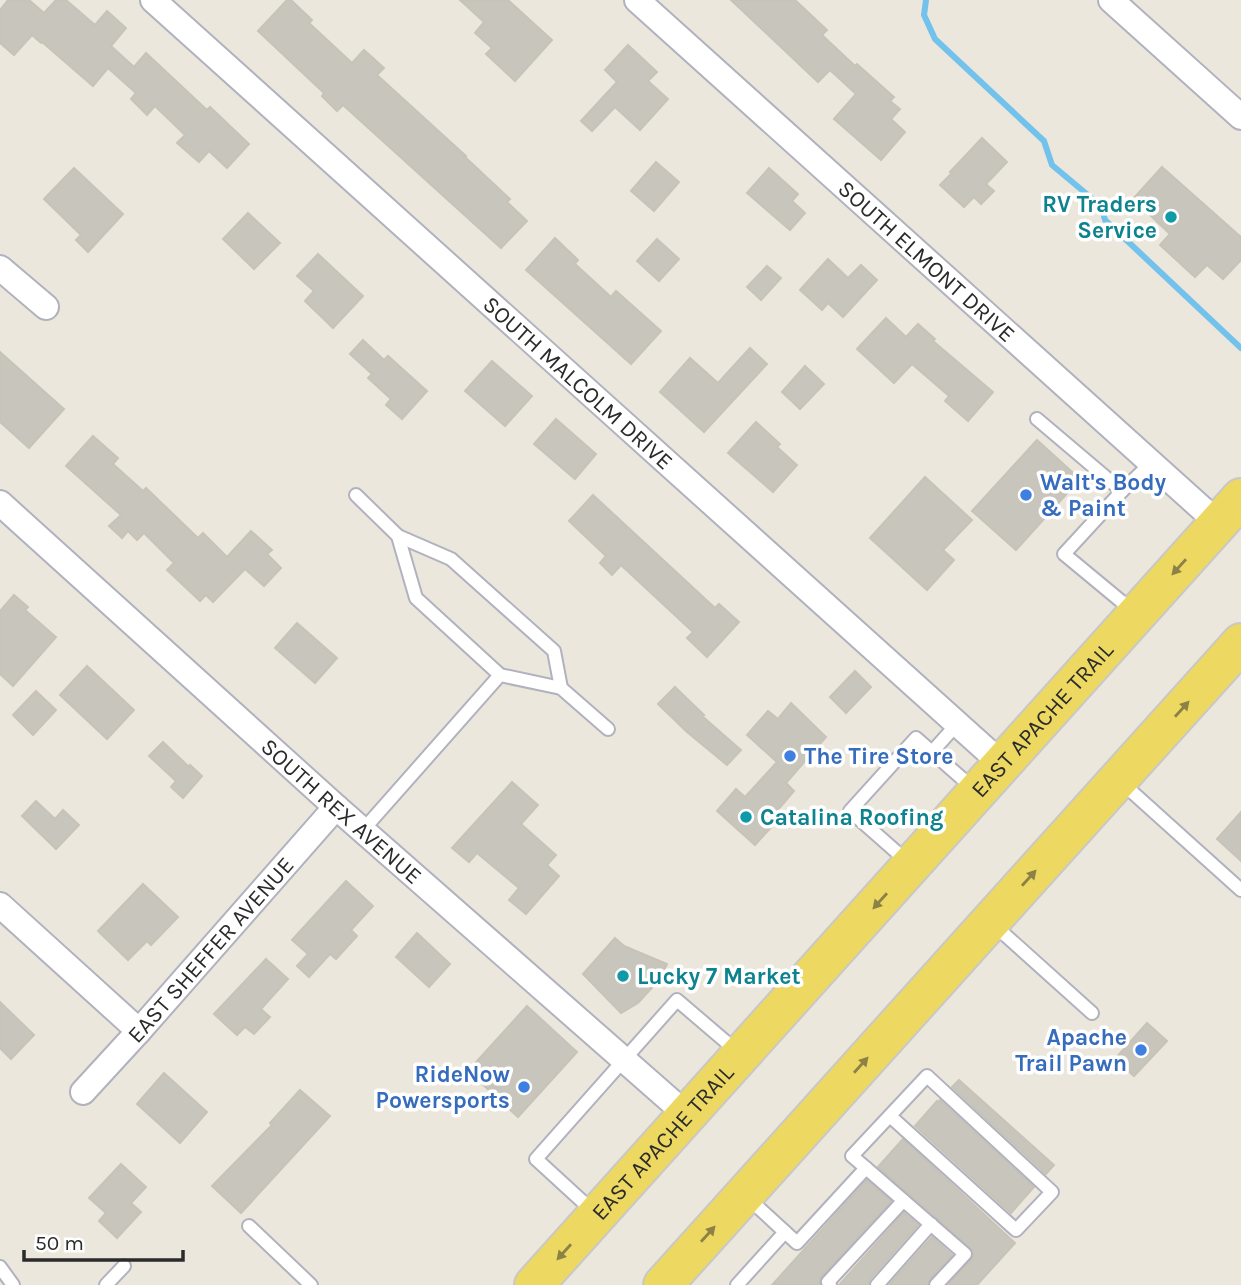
<svg xmlns="http://www.w3.org/2000/svg" width="1241" height="1285" font-family="Karla,sans-serif">
	<rect width="100%" height="100%" fill="#ece7dd"/>
	<g fill="none" stroke-linecap="round" stroke-linejoin="round">
		<!-- stream -->
		<polyline stroke="#73c2ec" stroke-width="6" points="926,0 924,15 935,39 1044,141 1052,165 1101,206 1105,220 1241,348"/>
	</g>
	<!-- building -->
	<g fill="#c8c5bc" stroke="#c8c3b7" stroke-width="2">
		<polygon points="8,0 29,0 44,13 56,0 66,0 95,25 107,11 126,28 111,46 134,67 146,53 207,110 210,107 249,144 227,168 209,151 199,162 177,143 185,135 155,106 147,115 131,99 136,93 108,68 93,86 42,42 41,43 32,35 14,55 0,43 0,10"/>
		<polygon points="287,0 291,0 312,20 309,23 352,63 364,50 384,68 377,75 466,156 465,157 510,199 507,202 527,221 501,248 343,105 337,111 322,96 324,93 258,31"/>
		<polygon points="460,0 508,0 552,40 515,81 486,54 492,48 475,33 484,22"/>
		<polygon points="731,0 795,0 827,30 822,35 855,66 857,64 894,97 890,101 900,109 891,119 905,132 881,160 834,119 856,94 830,70 818,82"/>
		<polygon points="628,45 657,72 648,81 668,99 640,130 615,107 592,131 581,121 617,82 605,70"/>
		<polygon points="982,138 1007,162 986,184 994,191 981,204 974,197 964,207 940,185 952,173 950,172"/>
		<polygon points="656,162 679,182 654,211 631,191"/>
		<polygon points="1162,167 1241,237 1241,260 1223,279 1207,265 1195,277 1160,245 1170,234 1133,199"/>
		<polygon points="74,168 123,214 88,252 76,240 81,235 44,199"/>
		<polygon points="769,168 798,194 792,201 805,213 790,230 747,193"/>
		<polygon points="248,213 280,243 254,269 223,239"/>
		<polygon points="555,238 578,260 575,264 611,297 616,291 661,331 631,364 526,270"/>
		<polygon points="657,239 679,259 659,281 637,261"/>
		<polygon points="318,254 363,296 333,328 305,301 314,291 297,276"/>
		<polygon points="828,259 848,278 861,265 877,280 843,317 828,303 822,310 800,290"/>
		<polygon points="767,266 781,278 761,300 747,287"/>
		<polygon points="886,318 906,337 918,324 935,339 933,341 993,392 968,421 945,401 949,396 912,364 894,383 857,349"/>
		<polygon points="363,340 384,360 388,356 427,391 402,419 386,405 391,399 368,378 372,374 350,354"/>
		<polygon points="750,348 767,364 704,432 660,392 690,358 718,383"/>
		<polygon points="0,352 64,409 29,448 0,422"/>
		<polygon points="492,361 532,396 505,426 465,391"/>
		<polygon points="805,366 824,384 800,409 782,392"/>
		<polygon points="556,419 596,454 575,479 534,444"/>
		<polygon points="756,422 780,444 777,447 797,465 773,492 728,453"/>
		<polygon points="93,436 118,458 113,464 143,491 146,488 198,538 203,533 227,557 251,531 272,550 267,554 281,568 264,586 245,569 213,602 206,595 200,601 167,570 174,563 144,533 137,540 128,531 122,538 109,526 121,515 66,466"/>
		<polygon points="1037,440 1080,479 1016,550 972,511"/>
		<polygon points="925,477 972,520 943,550 954,560 927,590 870,538"/>
		<polygon points="593,495 715,608 719,604 739,622 707,657 687,638 693,632 621,565 612,575 600,563 606,556 569,521"/>
		<polygon points="14,595 28,607 25,610 56,637 13,686 0,674 0,611"/>
		<polygon points="297,623 337,658 315,683 275,648"/>
		<polygon points="87,666 134,710 107,739 60,695"/>
		<polygon points="855,671 871,687 846,713 830,697"/>
		<polygon points="675,687 704,715 702,716 741,750 727,765 687,732 658,704"/>
		<polygon points="36,691 56,710 33,735 13,715"/>
		<polygon points="791,703 826,737 786,783 794,791 770,819 775,823 755,845 717,811 736,789 745,797 777,762 747,735 768,711 778,719"/>
		<polygon points="163,742 189,767 190,765 202,776 183,798 171,787 176,781 149,756"/>
		<polygon points="512,782 538,805 521,824 556,855 547,865 559,876 526,914 509,900 519,888 477,853 469,862 452,848"/>
		<polygon points="36,801 55,819 63,810 79,825 56,849 22,816"/>
		<polygon points="1241,812 1241,861 1217,839"/>
		<polygon points="346,881 373,906 351,930 357,936 336,959 330,954 309,977 297,966 308,954 292,940"/>
		<polygon points="143,884 178,917 151,945 147,941 128,960 98,931"/>
		<polygon points="417,933 450,964 429,987 396,957"/>
		<polygon points="615,938 624,946 667,964 660,979 638,1003 621,1013 583,974"/>
		<polygon points="266,959 288,979 261,1009 270,1017 254,1034 245,1027 237,1035 214,1014"/>
		<polygon points="0,1002 34,1035 11,1059 0,1048"/>
		<polygon points="527,1006 577,1052 518,1117 468,1071"/>
		<polygon points="1147,1023 1167,1041 1134,1076 1115,1059"/>
		<polygon points="164,1073 207,1112 180,1143 137,1104"/>
		<polygon points="959,1080 1054,1165 1046,1174 952,1087"/>
		<polygon points="300,1090 330,1116 241,1213 212,1186 272,1125 270,1123"/>
		<polygon points="940,1100 1034,1187 1011,1213 915,1126 937,1101 938,1102"/>
		<polygon points="903,1139 1015,1243 977,1285 948,1285 971,1260 974,1255 973,1251 878,1167"/>
		<polygon points="121,1164 146,1187 131,1203 141,1212 117,1238 99,1221 106,1213 89,1198"/>
		<polygon points="867,1180 891,1201 822,1276 820,1280 820,1285 772,1285"/>
		<polygon points="904,1213 918,1225 870,1279 868,1285 839,1285"/>
		<polygon points="932,1237 952,1255 930,1279 927,1285 889,1285"/>
	</g>
	<g fill="none" stroke-linecap="round" stroke-linejoin="round">
		<defs>
			<g id="lane">
				<polyline points="1037,419 1122,491 1064,554 1134,612"/>
				<polyline points="1122,491 1151,463"/>
				<polyline points="356,495 398,536 416,598 500,675 561,688 608,729"/>
				<polyline points="398,536 451,559 554,651 561,688"/>
				<polyline points="932,752 957,724"/>
				<polyline points="1121,782 1241,890"/>
				<polyline points="363,830 500,675"/>
				<polyline points="909,863 850,811 916,738 974,789"/>
				<polyline points="993,924 1092,1013"/>
				<polyline points="866,1168 852,1156 927,1076 1052,1192 1016,1230 890,1116"/>
				<polyline points="595,1213 536,1159 677,1000 739,1053"/>
				<polyline points="249,1226 311,1285"/>
				<polyline points="785,1232 797,1243 866,1168 965,1254 936,1285"/>
				<polyline points="0,1267 13,1285"/>
				<polyline points="106,1285 124,1266"/>
				<polyline points="737,1285 785,1232 747,1197"/>
				<polyline points="830,1285 828,1282 903,1201"/>
				<polyline points="877,1285 931,1224"/>
			</g>
			<g id="street">
				<path id="s1" d="M153,0L1003,765"/>
				<path id="s2" d="M637,0L1218,523"/>
				<polyline points="1111,0 1241,117"/>
				<polyline points="0,268 46,307"/>
				<path id="s3" d="M0,503L336,807L688,1116"/>
				<polyline points="0,905 139,1031"/>
				<path id="s4" d="M83,1092L139,1031L336,807"/>
			</g>
			<g id="primary">
				<path id="s5" d="M534,1285L1241,498"/>
				<polyline points="663,1285 1241,643"/>
			</g>
		</defs>
		<!-- lane casing -->
		<use href="#lane" stroke="#b1b2be" stroke-width="16"/>
		<!-- street casing -->
		<use href="#street" stroke="#b1b2be" stroke-width="28"/>
		<!-- primary casing -->
		<use href="#primary" stroke="#c8c8c8" stroke-width="42"/>
		<!-- lane -->
		<use href="#lane" stroke="#fff" stroke-width="12"/>
		<!-- street -->
		<use href="#street" stroke="#fff" stroke-width="24"/>
		<!-- primary -->
		<use href="#primary" stroke="#edd861" stroke-width="38"/>
	</g>
	<!-- one-way arrows -->
	<defs><path id="oneway-solid" d="M-6-.8H1V-3.2L6.5 0L1 3.2V.8H-6Z" transform="scale(1.75)"/></defs>
	<g fill="#8c8246">
		<use href="#oneway-solid" transform="translate(1179 567) rotate(132)"/>
		<use href="#oneway-solid" transform="translate(1182 709) rotate(-48)"/>
		<use href="#oneway-solid" transform="translate(1029 878) rotate(-48)"/>
		<use href="#oneway-solid" transform="translate(880 901) rotate(132)"/>
		<use href="#oneway-solid" transform="translate(861 1065) rotate(-48)"/>
		<use href="#oneway-solid" transform="translate(708 1234) rotate(-48)"/>
		<use href="#oneway-solid" transform="translate(564 1252) rotate(132)"/>
	</g>
	<!-- markers -->
	<g fill="#0f9aa8" stroke="#fff" stroke-width="2.5">
		<circle cx="1171" cy="217" r="7"/>
		<circle cx="746" cy="817" r="7"/>
		<circle cx="623" cy="976" r="7"/>
	</g>
	<g fill="#3f7fe0" stroke="#fff" stroke-width="2.5">
		<circle cx="1026" cy="495" r="7"/>
		<circle cx="790" cy="756" r="7"/>
		<circle cx="1141" cy="1050" r="7"/>
		<circle cx="524" cy="1087" r="7"/>
	</g>
	<g text-anchor="middle" dominant-baseline="central" stroke-width="7" stroke-linejoin="round" paint-order="stroke">
		<!-- culture labels -->
		<g font-size="23" font-weight="bold" fill="#0d838f" stroke="#fff" text-anchor="start">
			<text x="1157" y="204" text-anchor="end">RV Traders<tspan x="1157" dy="26">Service</tspan></text>
			<text x="760" y="817">Catalina Roofing</text>
			<text x="637" y="976">Lucky 7 Market</text>
		</g>
		<!-- street labels -->
		<g font-size="23" fill="#2b2b2b" stroke="#fff">
			<text stroke="none"><textPath href="#s2" startOffset="390">SOUTH ELMONT DRIVE</textPath></text>
			<text stroke="none"><textPath href="#s1" startOffset="572">SOUTH MALCOLM DRIVE</textPath></text>
			<text stroke="none"><textPath href="#s5" startOffset="760">EAST APACHE TRAIL</textPath></text>
			<text stroke="none"><textPath href="#s3" startOffset="460">SOUTH REX AVENUE</textPath></text>
			<text stroke="none"><textPath href="#s4" startOffset="191">EAST SHEFFER AVENUE</textPath></text>
			<text stroke="none"><textPath href="#s5" startOffset="192">EAST APACHE TRAIL</textPath></text>
		</g>
		<!-- shop labels -->
		<g font-size="23" font-weight="bold" fill="#366cbe" stroke="#fff" text-anchor="start">
			<text x="1040" y="482">Walt's Body<tspan x="1040" dy="26">&amp; Paint</tspan></text>
			<text x="804" y="756">The Tire Store</text>
			<text x="1127" y="1037" text-anchor="end">Apache<tspan x="1127" dy="26">Trail Pawn</tspan></text>
			<text x="510" y="1074" text-anchor="end">RideNow<tspan x="510" dy="26">Powersports</tspan></text>
		</g>
	</g>
	<!-- scale -->
	<path d="M24 1250v10h159v-10" fill="none" stroke="#2b2b2b" stroke-width="3.5"/>
	<text x="35" y="1250" font-size="21" fill="#2b2b2b" stroke="#ffffff" stroke-width="5" paint-order="stroke">50 m</text>
</svg>
